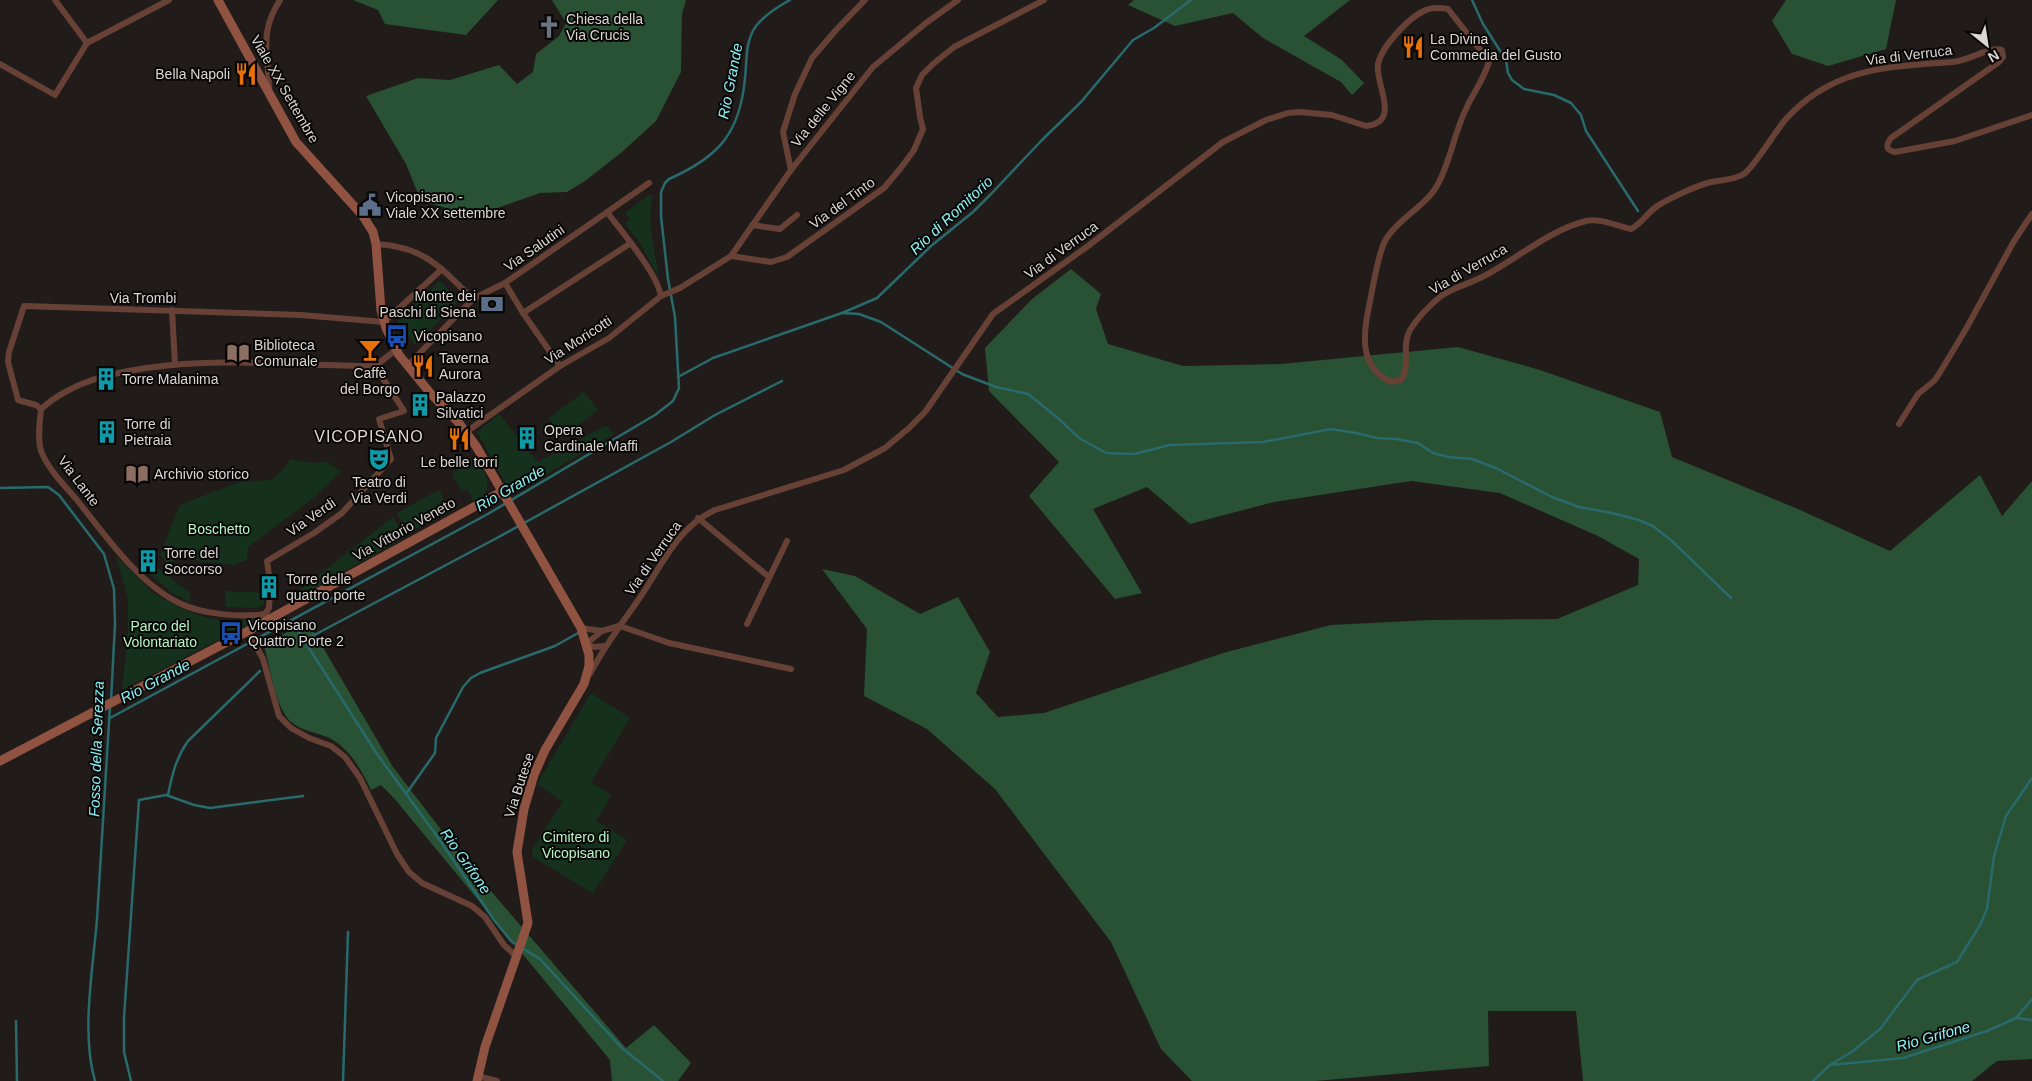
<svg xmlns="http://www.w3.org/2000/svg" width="2032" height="1081" font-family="Arial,sans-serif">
	<rect width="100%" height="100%" fill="#211c1a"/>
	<!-- green -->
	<g fill="#15311d">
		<path d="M649,195H653C646,223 655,250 659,278L640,243L625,223L630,219L625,213Z"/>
		<polygon points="440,281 459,300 415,345 397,321"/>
		<polygon points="584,392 598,410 563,437 549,418"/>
		<polygon points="499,414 538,462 605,426 608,427 614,434 512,495 477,432"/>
		<path d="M474,457C483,470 492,479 485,495L474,502L467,489L462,492L452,474Z"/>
		<polygon points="290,459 312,463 328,462 341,472 312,499 248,547 247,560 232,565 192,560 180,556 169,565 160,555 180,505 239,482 272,480 285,468"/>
		<polygon points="439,490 450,511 408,533 397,513"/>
		<polygon points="393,517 405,537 294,600 291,597"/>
		<polygon points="116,556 153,593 180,608 207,618 227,621 261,618 122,690 128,636 128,599"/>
		<polygon points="154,565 190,593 190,602 171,592 149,573"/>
		<polygon points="225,591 267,593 263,605 256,608 226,607"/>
		<polygon points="591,693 630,718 591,782 611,795 596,821 627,840 593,893 533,857 532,849 563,802 537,784"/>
	</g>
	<!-- forest -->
	<g fill="#295134">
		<polygon points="353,0 498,0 466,35 385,24 378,10"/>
		<polygon points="552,0 686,0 682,14 681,72 656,121 622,152 585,181 567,192 540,193 494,209 457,211 421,201 406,164 366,96 418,78 450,80 499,65 517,84 533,72 536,54 559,36 566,23"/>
		<polygon points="1134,0 1350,0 1304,36 1342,60 1364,83 1352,95 1341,82 1263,38 1233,13 1175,26 1128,5"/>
		<polygon points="1786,0 1896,0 1886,49 1828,66 1792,54 1772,21"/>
		<polygon points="1071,269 1101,294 1096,309 1108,344 1183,366 1281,364 1458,347 1540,370 1660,412 1672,457 1798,509 1890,551 1980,475 2002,516 2032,481 2032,1059 1997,1061 1972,1081 1583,1081 1576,1011 1488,1011 1489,1066 1315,1081 1192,1081 1161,1049 1111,942 995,789 927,729 864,696 867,629 822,569 855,576 920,614 958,597 990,652 976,693 998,717 1044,713 1223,653 1331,625 1430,620 1557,619 1638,585 1639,559 1598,536 1500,493 1411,481 1274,502 1190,524 1147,487 1093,509 1142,593 1115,599 1029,496 1059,462 989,391 985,348 1032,299"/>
		<path d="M307,620L393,767L465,861L626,1048L654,1025L691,1063L678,1081H612L610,1060L394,798L381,785L371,790C361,769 349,747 327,737C313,731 295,730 286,716C274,698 270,667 264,646Z"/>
	</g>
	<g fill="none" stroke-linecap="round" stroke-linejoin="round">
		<!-- stream -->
		<g stroke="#296a6d" stroke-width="2.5">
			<polyline points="1472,0 1483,24 1506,60 1508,73 1512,80 1524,89 1554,95 1571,103 1581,115 1586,131 1638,211"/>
			<polyline points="842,313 859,314 881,322 962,374 996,387 1028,394 1059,419 1079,438 1106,453 1134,454 1170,445 1263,442 1331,429 1356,433 1377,438 1396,439 1418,443 1433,453 1448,457 1472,459 1496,468 1552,497 1579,507 1612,513 1639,520 1653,526 1672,541 1731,598"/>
			<polyline points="678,377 713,358 842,313 877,298 931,246 973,212 991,194 1042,140 1081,102 1133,40 1154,28 1191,0"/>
			<polyline points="0,488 48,487 59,495 104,554 114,589 115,624 111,701"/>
			<polyline points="291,620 377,754 439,839 494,920 512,942 540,959 622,1048 663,1081"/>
			<polyline points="303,641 495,539 671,442 715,415 782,381"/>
			<path d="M110,718L486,515L655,415L673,401L679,388L675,317L668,279L661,216V192L665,183L669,179C719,157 740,133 745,78C747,61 745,41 756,26C764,16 779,6 790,0"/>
			<polyline points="406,794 435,753 436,738 463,687 471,678 480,673 555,646 578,633"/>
			<path d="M168,795C172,775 176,758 188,741L260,671"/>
			<polyline points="2016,1018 2032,999"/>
			<polyline points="16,1021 17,1081"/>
			<polyline points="1830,1065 1853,1051 1880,1029 1917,980 1957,962 1980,925 1987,909 1994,856 2006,816 2032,778"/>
			<path d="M95,1081C81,1033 93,969 97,919C102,848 106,777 110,706"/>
			<polyline points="131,1081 124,1052 124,1017 139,800 166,795 194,805 210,808 303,796"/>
			<polyline points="343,1081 348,932"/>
			<polyline points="1813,1081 1830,1065 1903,1058 1987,1031 2016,1018 2032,1020"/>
		</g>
		<!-- street-tunnel -->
		<polyline stroke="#3d3836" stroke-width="6" stroke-dasharray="6 3" stroke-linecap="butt" points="265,589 270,589"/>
		<!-- street -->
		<g stroke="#674136" stroke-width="6">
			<polyline points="55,0 87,43"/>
			<polyline points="0,64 55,95 87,43 169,0"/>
			<path d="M269,91C269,54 258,34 280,0"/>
			<polyline points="791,170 783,132 795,94 812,58 836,30 865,0"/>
			<path d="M607,212C622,232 657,273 661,296"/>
			<polyline points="752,225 780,229 797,215"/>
			<path d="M376,244C425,247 440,267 473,299"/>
			<polyline points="731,256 771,262 787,257 884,188 900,169 914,150 923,129 920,117 916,88 922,75 933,64 954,47 1044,0"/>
			<polyline points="505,283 523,313 560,366"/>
			<polyline points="172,310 175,364"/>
			<polyline points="523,313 631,243"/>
			<polyline points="375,366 396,350"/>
			<polyline points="407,366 473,299 505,283 649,183"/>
			<polyline points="41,409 36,405 18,400 8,362 9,352 24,306 301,315 384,322 442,269"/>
			<polyline points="1899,424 1918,394 1934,381 1939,374 1966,329 2014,241 2032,214"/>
			<polyline points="466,432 560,366 609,338 661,296 680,288 731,256 791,170 873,67 926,23 958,0"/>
			<polyline points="698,518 769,577"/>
			<polyline points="270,582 267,561 314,533 342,513 391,459 379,419 404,411 375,366"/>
			<polyline points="265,614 269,608 270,592"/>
			<path d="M268,620L265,614C241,618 201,614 179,603C138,583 105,535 77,500C64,485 48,469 41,451C37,437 40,422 41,409C71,382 108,374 146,368C224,357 297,366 375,366"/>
			<polyline points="747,624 787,541"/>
			<polyline points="620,626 669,643 791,669"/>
			<polyline points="581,628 602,631 619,626"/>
			<polyline points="248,631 263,659 279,716 291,728 309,738 331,746 345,757 360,778 397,854 409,872 422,883 472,906 485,917 504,945 516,956"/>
			<polyline points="602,631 586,644 594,647 605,646"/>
			<path d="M590,674C604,646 623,622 641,596C663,563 678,527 715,510L844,470L885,448L909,428L925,412L993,314L1088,246L1223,142L1266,120L1288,113L1300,112L1332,115L1366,126C1402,122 1375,85 1378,64C1382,46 1411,14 1429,9C1435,7 1442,8 1448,9L1489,61C1485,78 1473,93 1466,109C1454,133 1451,160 1438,184C1426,207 1395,220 1384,243C1378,257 1375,276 1372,291C1366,323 1353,365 1391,382L1401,380C1411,368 1401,345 1410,330C1418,317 1430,305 1441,296C1454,287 1469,284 1482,277C1514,261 1551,229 1586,221C1601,218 1616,226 1631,229C1642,224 1648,211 1659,205C1670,198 1698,185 1711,182C1722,180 1734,180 1744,174C1754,167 1775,132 1785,120C1833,67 1887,67 1952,62C1969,61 1989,46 2002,50L2003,57L1999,62L1891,138C1886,145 1885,150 1895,152L1955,141L2032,115"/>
			<polyline points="477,1076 497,1081"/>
		</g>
		<!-- secondary -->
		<g stroke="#905342" stroke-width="9">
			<polyline points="218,0 296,142 363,216 373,232 376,244 381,310 386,328 399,355 431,394 458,422 476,446 581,628 589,655 589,666 584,684 545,750 534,775 524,809 517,852 528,923 485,1047 477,1081"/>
			<polyline points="0,761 248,631 503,491"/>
		</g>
	</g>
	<!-- icons -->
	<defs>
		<symbol id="church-bare" viewBox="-9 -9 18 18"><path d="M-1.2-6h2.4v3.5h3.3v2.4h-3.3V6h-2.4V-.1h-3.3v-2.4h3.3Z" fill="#6b7280" stroke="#090706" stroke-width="2.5" paint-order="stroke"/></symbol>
		<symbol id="restaurant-bare" viewBox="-9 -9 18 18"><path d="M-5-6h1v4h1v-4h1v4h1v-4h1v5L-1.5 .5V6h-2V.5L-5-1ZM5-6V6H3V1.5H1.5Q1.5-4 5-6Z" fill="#e8710a" stroke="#090706" stroke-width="2.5" paint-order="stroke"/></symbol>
		<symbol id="civic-bare" viewBox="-9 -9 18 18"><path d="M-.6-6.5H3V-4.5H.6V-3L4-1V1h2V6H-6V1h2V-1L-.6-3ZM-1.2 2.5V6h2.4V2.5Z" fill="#5c6f8a" stroke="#090706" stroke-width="2.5" paint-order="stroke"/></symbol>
		<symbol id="bank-bare" viewBox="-9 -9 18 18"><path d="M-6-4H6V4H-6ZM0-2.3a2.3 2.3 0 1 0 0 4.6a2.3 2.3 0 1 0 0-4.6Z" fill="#5c6f8a" stroke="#090706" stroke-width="2.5" paint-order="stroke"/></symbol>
		<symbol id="bus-bare" viewBox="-9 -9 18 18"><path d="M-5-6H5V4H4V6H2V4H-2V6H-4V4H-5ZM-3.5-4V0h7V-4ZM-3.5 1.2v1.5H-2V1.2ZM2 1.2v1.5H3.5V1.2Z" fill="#1a4fb4" stroke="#090706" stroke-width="2.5" paint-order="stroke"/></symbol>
		<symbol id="bar-bare" viewBox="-9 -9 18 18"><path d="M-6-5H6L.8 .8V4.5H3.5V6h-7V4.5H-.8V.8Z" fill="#e8710a" stroke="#090706" stroke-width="2.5" paint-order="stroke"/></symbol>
		<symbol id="library-bare" viewBox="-9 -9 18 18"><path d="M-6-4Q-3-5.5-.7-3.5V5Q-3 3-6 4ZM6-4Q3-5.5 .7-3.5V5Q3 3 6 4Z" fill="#8d6e63" stroke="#090706" stroke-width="2.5" paint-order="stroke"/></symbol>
		<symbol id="building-bare" viewBox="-9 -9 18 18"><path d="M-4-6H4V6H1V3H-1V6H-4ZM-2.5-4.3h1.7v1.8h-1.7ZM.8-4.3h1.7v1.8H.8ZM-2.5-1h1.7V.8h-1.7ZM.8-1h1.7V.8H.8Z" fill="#0f9aa8" stroke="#090706" stroke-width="2.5" paint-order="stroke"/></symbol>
		<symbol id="theatre-bare" viewBox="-9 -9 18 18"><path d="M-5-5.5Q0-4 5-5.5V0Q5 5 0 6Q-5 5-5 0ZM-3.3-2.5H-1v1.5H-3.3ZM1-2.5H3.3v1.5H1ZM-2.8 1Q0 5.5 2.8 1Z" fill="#0f9aa8" stroke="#090706" stroke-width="2.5" paint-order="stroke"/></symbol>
	</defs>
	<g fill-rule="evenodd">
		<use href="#church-bare" x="533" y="11" width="32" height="32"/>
		<use href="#restaurant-bare" x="1397" y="31" width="32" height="32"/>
		<use href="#restaurant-bare" x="230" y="58" width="32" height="32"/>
		<use href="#civic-bare" x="354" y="189" width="32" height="32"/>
		<use href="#bank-bare" x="476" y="288" width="32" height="32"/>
		<use href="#bus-bare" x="381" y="320" width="32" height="32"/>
		<use href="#bar-bare" x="354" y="334" width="32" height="32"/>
		<use href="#library-bare" x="222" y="337" width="32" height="32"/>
		<use href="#restaurant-bare" x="407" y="350" width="32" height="32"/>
		<use href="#building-bare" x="90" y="363" width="32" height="32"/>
		<use href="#building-bare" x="404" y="389" width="32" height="32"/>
		<use href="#building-bare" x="91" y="416" width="32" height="32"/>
		<use href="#building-bare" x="511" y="422" width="32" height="32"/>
		<use href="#restaurant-bare" x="443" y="423" width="32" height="32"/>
		<use href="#theatre-bare" x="363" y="443" width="32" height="32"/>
		<use href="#library-bare" x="121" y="458" width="32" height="32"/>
		<use href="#building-bare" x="132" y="545" width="32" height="32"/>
		<use href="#building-bare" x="253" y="571" width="32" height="32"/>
		<use href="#bus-bare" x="215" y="617" width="32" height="32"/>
	</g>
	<g text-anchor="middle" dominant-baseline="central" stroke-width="4" stroke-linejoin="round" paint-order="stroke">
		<!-- poi labels -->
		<g font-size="14" fill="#dbd7d5" stroke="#090706" text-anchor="start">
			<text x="566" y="19">Chiesa della<tspan x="566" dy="16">Via Crucis</tspan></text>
			<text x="1430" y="39">La Divina<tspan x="1430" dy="16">Commedia del Gusto</tspan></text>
			<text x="230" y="74" text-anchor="end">Bella Napoli</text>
			<text x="386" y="197">Vicopisano -<tspan x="386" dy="16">Viale XX settembre</tspan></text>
			<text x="476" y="296" text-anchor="end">Monte dei<tspan x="476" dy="16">Paschi di Siena</tspan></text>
			<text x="414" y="336">Vicopisano</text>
			<text x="254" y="345">Biblioteca<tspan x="254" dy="16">Comunale</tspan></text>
			<text x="439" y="358">Taverna<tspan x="439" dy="16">Aurora</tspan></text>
			<text x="370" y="373" text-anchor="middle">Caffè<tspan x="370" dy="16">del Borgo</tspan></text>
			<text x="122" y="379">Torre Malanima</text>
			<text x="436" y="397">Palazzo<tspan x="436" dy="16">Silvatici</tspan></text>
			<text x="124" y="424">Torre di<tspan x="124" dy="16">Pietraia</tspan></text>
			<text x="544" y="430">Opera<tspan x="544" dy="16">Cardinale Maffi</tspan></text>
			<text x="459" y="462" text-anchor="middle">Le belle torri</text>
			<text x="154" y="474">Archivio storico</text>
			<text x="379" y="482" text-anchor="middle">Teatro di<tspan x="379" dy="16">Via Verdi</tspan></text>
			<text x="164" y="553">Torre del<tspan x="164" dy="16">Soccorso</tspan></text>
			<text x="286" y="579">Torre delle<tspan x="286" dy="16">quattro porte</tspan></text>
			<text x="248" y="625">Vicopisano<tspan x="248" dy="16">Quattro Porte 2</tspan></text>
		</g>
		<!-- street labels -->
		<g font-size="14" fill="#dbd7d5" stroke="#090706">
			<text transform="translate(1909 55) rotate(-7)">Via di Verruca</text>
			<text transform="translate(285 89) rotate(60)">Viale XX Settembre</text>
			<text transform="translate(823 109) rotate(-51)">Via delle Vigne</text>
			<text transform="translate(842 203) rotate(-36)">Via del Tinto</text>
			<text transform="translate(534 248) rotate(-35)">Via Salutini</text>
			<text transform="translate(1061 250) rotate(-36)">Via di Verruca</text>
			<text transform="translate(1468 269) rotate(-30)">Via di Verruca</text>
			<text x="143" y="298">Via Trombi</text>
			<text transform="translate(578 340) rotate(-33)">Via Moricotti</text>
			<text transform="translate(79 481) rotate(53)">Via Lante</text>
			<text transform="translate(311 517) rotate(-35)">Via Verdi</text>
			<text transform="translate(404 529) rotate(-29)">Via Vittorio Veneto</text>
			<text transform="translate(653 558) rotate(-55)">Via di Verruca</text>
			<text transform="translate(519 785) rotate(-72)">Via Butese</text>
		</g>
		<!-- park labels -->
		<g font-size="14" fill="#b5f7c5" stroke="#090706">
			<text x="219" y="529">Boschetto</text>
			<text x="160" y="626">Parco del<tspan x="160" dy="16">Volontariato</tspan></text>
			<text x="576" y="837">Cimitero di<tspan x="576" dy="16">Vicopisano</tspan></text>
		</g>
		<!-- water labels -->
		<g font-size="15" font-style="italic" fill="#8cf2f6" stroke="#090706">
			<text transform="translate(730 81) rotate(-79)">Rio Grande</text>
			<text transform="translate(951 215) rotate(-43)">Rio di Romitorio</text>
			<text transform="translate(510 488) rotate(-30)">Rio Grande</text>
			<text transform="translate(155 681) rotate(-28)">Rio Grande</text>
			<text transform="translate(96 749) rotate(-88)">Fosso della Serezza</text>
			<text transform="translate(466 861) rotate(55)">Rio Grifone</text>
			<text transform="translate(1933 1036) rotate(-16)">Rio Grifone</text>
		</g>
		<!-- quarter labels -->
		<g font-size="16" letter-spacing="1" fill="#dfd8d4" stroke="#090706">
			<text x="369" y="436">VICOPISANO</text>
		</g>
	</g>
	<!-- north arrow -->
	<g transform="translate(1987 45) rotate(150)" stroke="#090706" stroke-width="4" paint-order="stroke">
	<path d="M0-4L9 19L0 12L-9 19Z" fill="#dbd7d5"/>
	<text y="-8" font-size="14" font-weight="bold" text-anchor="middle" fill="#dbd7d5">N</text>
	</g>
</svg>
